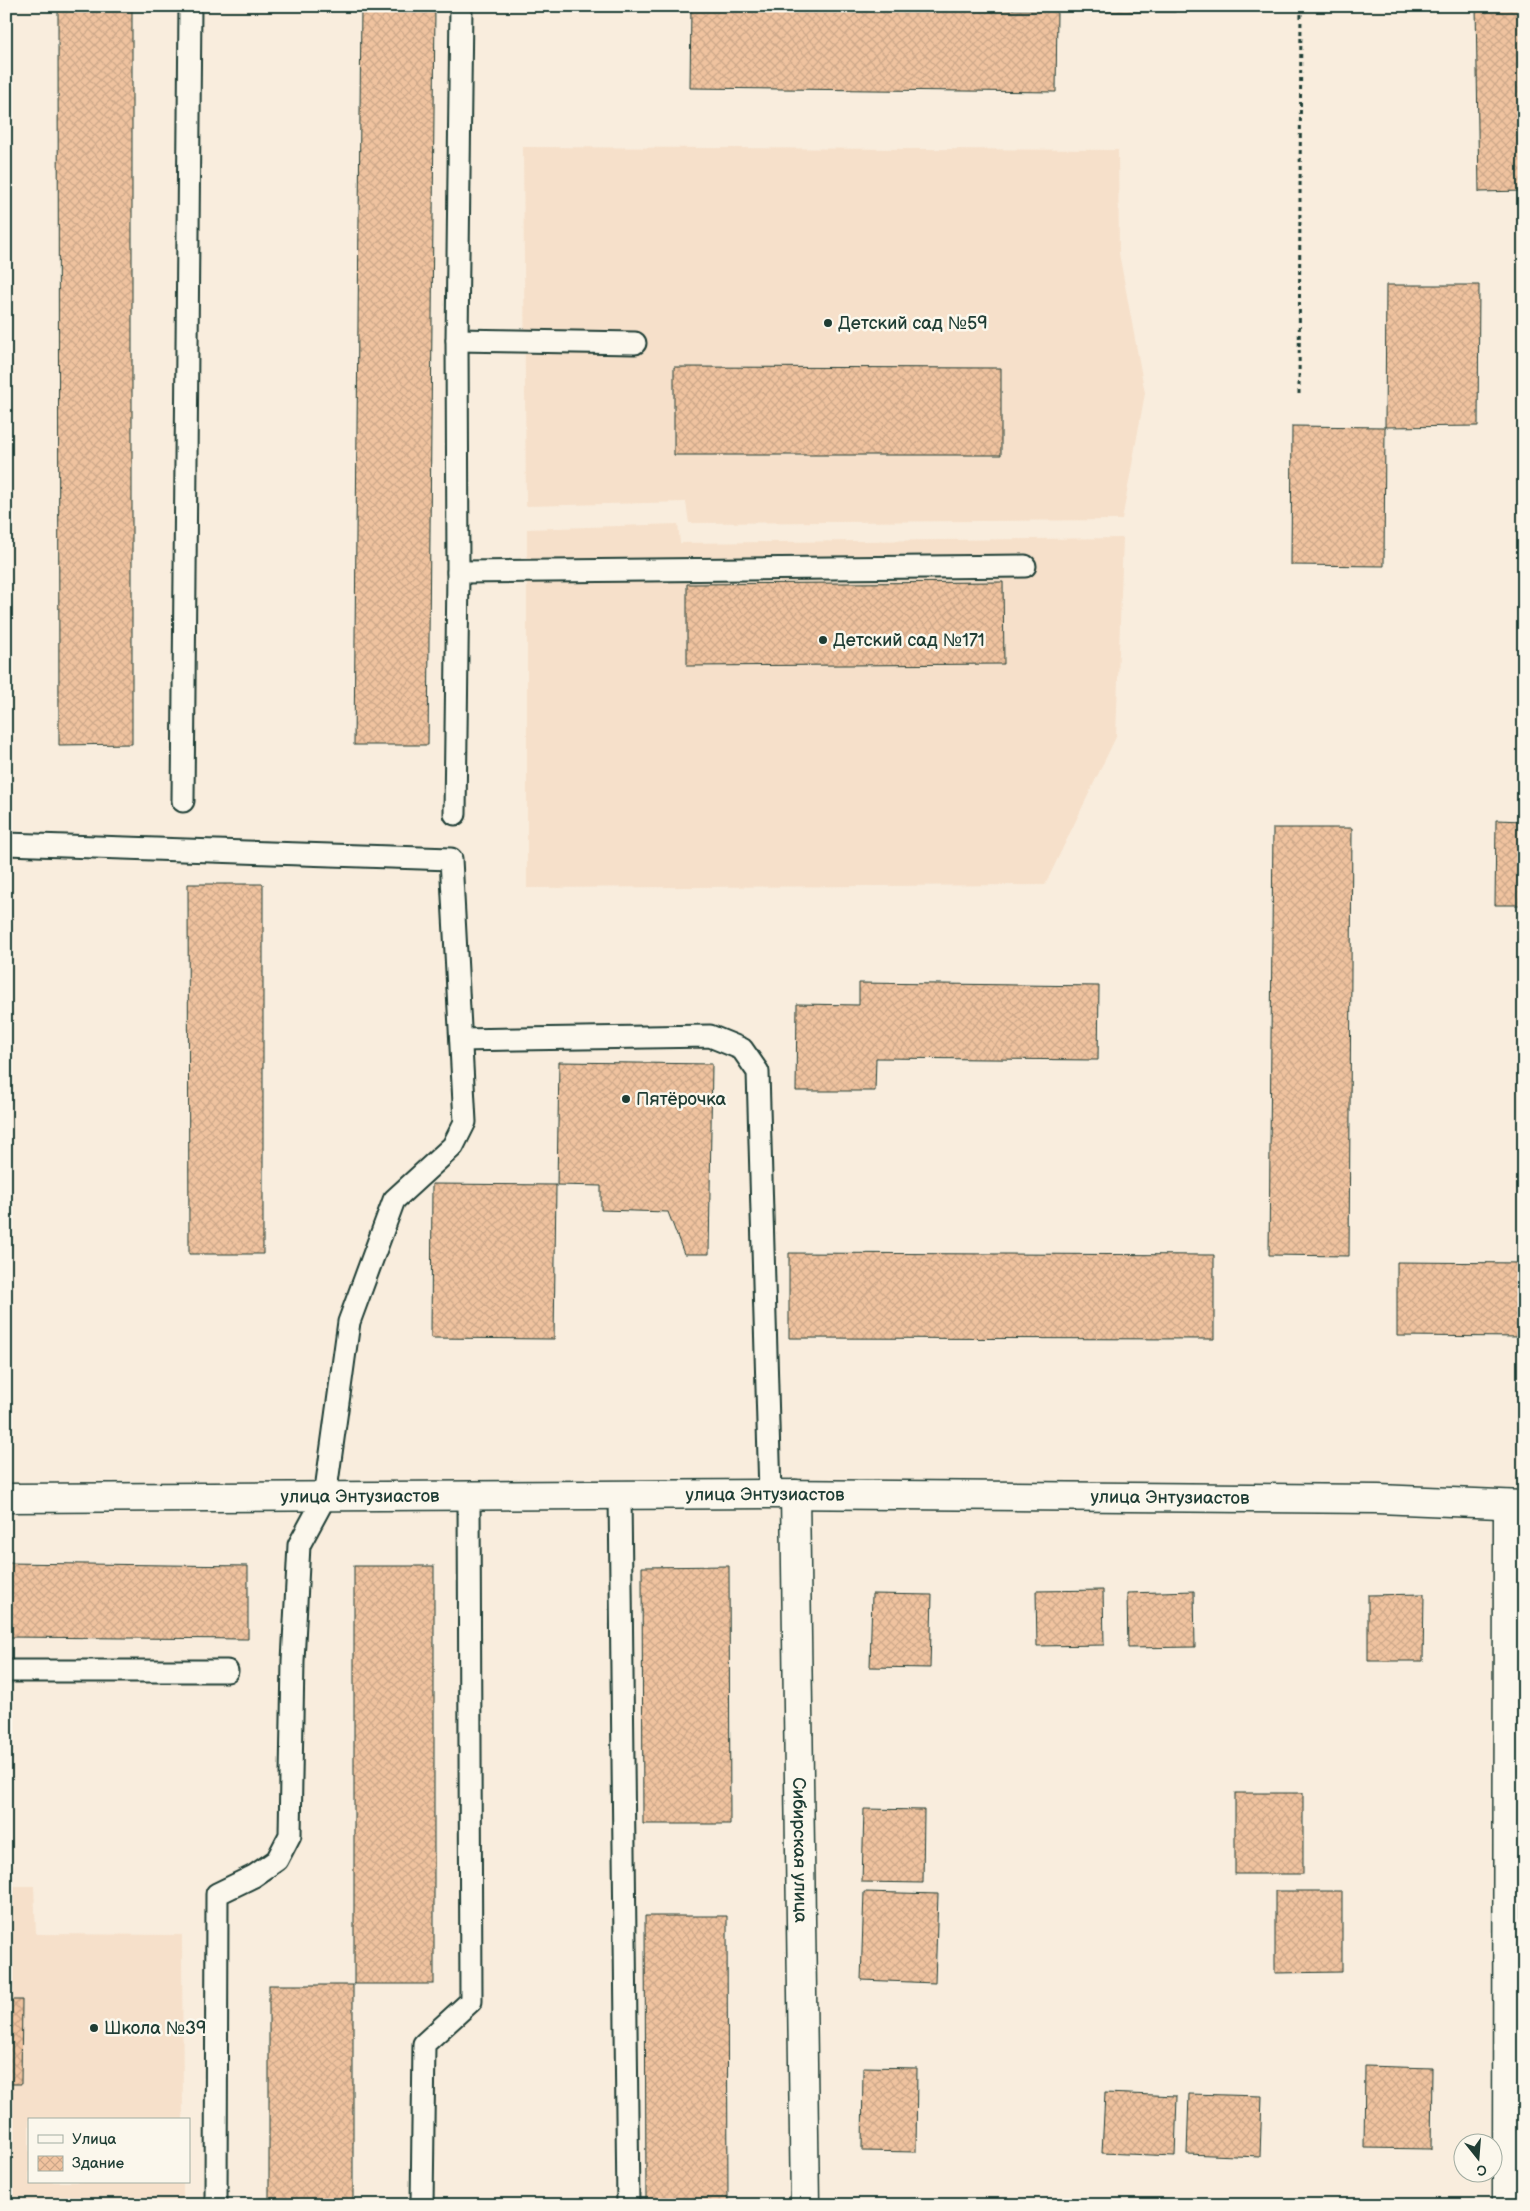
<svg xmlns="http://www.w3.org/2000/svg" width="1530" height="2211" font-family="'Balsamiq Sans',sans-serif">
	<defs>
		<pattern id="building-cross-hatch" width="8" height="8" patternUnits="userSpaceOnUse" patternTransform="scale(1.25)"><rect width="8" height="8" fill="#f0c39f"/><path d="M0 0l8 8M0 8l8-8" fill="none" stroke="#cda88a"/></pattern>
	</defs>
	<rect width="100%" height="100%" fill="#f9eddd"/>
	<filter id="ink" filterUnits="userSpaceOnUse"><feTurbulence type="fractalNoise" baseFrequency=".02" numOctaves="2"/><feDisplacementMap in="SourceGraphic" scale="10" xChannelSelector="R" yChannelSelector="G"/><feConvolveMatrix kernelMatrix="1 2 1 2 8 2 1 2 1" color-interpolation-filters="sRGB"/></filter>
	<g filter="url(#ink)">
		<!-- built -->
		<g fill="#f6e0ca">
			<polygon points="523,147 1118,150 1119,253 1145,393 1122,520 689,523 686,502 526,506"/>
			<polygon points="678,524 680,543 1123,538 1116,737 1045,885 527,888 527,529"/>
			<polygon points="6,1886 34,1886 36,1934 182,1935 183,2120 29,2120 29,2182 183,2182 183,2205 6,2205"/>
		</g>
		<!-- building -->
		<g fill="url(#building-cross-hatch)" stroke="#1f3d34">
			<polygon points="58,6 132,6 132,744 59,745"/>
			<polygon points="361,6 435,6 428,745 354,745"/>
			<rect x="1101" y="6" width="74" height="6"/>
			<polygon points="1476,6 1524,6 1524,191 1479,192"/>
			<polygon points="691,7 1057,10 1056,92 690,88"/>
			<polygon points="1386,285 1479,285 1478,426 1385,427"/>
			<polygon points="674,367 1001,368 1001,455 674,455"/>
			<polygon points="1292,426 1385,427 1384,566 1291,565"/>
			<polygon points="1003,582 1004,664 687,666 687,584"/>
			<polygon points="1496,820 1524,821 1524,905 1495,905"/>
			<polygon points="1273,828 1352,828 1349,1256 1269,1255"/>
			<polygon points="188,884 263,884 263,1254 189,1254"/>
			<polygon points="859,983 1099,986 1098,1060 876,1058 875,1091 796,1091 797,1004 859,1005"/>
			<polygon points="559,1062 712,1064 709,1254 684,1254 668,1212 601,1210 601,1186 557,1185"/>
			<polygon points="432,1184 556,1185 554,1339 431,1338"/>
			<polygon points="789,1253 1214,1255 1214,1339 789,1338"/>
			<polygon points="1397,1262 1524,1263 1524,1337 1397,1336"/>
			<polygon points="6,1563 248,1566 248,1639 6,1637"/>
			<rect x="354" y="1566" width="80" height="418"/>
			<polygon points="729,1566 730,1824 643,1824 642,1567"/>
			<polygon points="1103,1590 1104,1645 1037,1646 1036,1591"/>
			<polygon points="1194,1591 1195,1647 1128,1648 1127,1593"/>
			<polygon points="872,1594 932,1595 930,1668 870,1667"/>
			<polygon points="1424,1594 1423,1661 1368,1661 1368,1595"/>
			<rect x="1235" y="1793" width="68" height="81"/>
			<polygon points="864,1809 924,1810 923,1883 862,1882"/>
			<polygon points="1275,1891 1342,1891 1342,1972 1275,1973"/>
			<polygon points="864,1892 938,1894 935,1983 861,1980"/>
			<polygon points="645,1916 727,1916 728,2205 646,2205"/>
			<rect x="269" y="1985" width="84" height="220"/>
			<polygon points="6,2000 22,2000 21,2084 6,2084"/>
			<polygon points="1365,2066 1432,2068 1431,2149 1364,2148"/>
			<polygon points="863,2067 917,2068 916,2152 862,2151"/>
			<polygon points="1105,2093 1177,2096 1175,2156 1102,2153"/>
			<polygon points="1189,2094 1262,2096 1260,2157 1187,2154"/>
		</g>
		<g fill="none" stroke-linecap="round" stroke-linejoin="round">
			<defs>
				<g id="service">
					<polyline points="457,340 635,343"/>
					<polyline points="458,572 1025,566"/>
					<polyline points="183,801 190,6"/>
					<polyline points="455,814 458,572 457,340 461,6"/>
					<polyline points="6,844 451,859 465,1122 453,1146 394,1200 349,1322 325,1497 299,1545 293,1661 290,1835 277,1860 254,1876 217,1894 216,2205"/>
					<polyline points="461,1040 710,1036 742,1049 758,1072 770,1494"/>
					<polyline points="620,1495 628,2205"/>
					<polyline points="6,1671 227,1671"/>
					<polyline points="422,2205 424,2044 471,2001 469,1496"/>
				</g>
				<g id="minor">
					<path id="s1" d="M795,1494L805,2205"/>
					<polyline points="1507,2205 1508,1505"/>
				</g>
				<g id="tertiary">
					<path id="s2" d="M6,1498L770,1494L1378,1499L1524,1505"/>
				</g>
			</defs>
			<!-- service casing -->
			<use href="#service" stroke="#1f3d34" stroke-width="25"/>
			<!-- minor casing -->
			<use href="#minor" stroke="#1f3d34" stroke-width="31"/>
			<!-- tertiary casing -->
			<use href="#tertiary" stroke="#1f3d34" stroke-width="31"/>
			<!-- path -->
			<polyline stroke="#1f3d34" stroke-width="3" stroke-dasharray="4 4" stroke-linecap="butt" points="1299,394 1301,6"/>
			<!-- service -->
			<use href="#service" stroke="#fbf7ec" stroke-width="21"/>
			<!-- minor -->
			<use href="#minor" stroke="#fbf7ec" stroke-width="28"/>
			<!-- tertiary -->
			<use href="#tertiary" stroke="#fbf7ec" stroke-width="28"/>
		</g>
	</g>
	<!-- markers -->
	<g fill="#1f3d34" stroke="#fbf7ec" stroke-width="2">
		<circle cx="828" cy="323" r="5"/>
		<circle cx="823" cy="640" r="5"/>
		<circle cx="626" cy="1099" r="5"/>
		<circle cx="94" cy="2028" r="5"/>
	</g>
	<g text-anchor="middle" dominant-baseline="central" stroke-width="5" stroke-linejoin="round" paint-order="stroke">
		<!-- poi labels -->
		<g font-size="18" fill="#1f3d34" stroke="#fbf7ec" text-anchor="start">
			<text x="838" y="323">Детский сад №59</text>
			<text x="833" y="640">Детский сад №171</text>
			<text x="636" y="1099">Пятёрочка</text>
			<text x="104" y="2028">Школа №39</text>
		</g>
		<!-- street labels -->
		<g font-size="18" fill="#1f3d34" stroke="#fbf7ec">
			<text stroke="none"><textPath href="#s2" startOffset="759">улица Энтузиастов</textPath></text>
			<text stroke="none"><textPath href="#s2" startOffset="354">улица Энтузиастов</textPath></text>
			<text stroke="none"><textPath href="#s2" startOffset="1164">улица Энтузиастов</textPath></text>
			<text stroke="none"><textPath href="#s1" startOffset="356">Сибирская улица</textPath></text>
		</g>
	</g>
	<!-- margin -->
	<rect width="1530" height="2211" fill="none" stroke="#fbf7ec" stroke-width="25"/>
	<rect x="12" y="12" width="1505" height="2186" fill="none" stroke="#1f3d34" stroke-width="2" filter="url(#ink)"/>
	<!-- legend -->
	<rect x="28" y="2118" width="162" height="65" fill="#fbf7ec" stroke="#a3ada2"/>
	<rect x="38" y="2135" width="25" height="8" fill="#fbf7ec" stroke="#a3ada2"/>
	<text x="72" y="2144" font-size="15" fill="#1f3d34">Улица</text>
	<rect x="38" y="2156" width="25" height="15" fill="url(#building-cross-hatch)" stroke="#a3ada2"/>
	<text x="72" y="2168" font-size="15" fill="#1f3d34">Здание</text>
	<!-- north arrow -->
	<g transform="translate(1478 2158) rotate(163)"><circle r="24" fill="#fbf7ec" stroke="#a3ada2"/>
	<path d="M0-4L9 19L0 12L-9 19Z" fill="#1f3d34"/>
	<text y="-8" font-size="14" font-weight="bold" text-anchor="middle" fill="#1f3d34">С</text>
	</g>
</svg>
